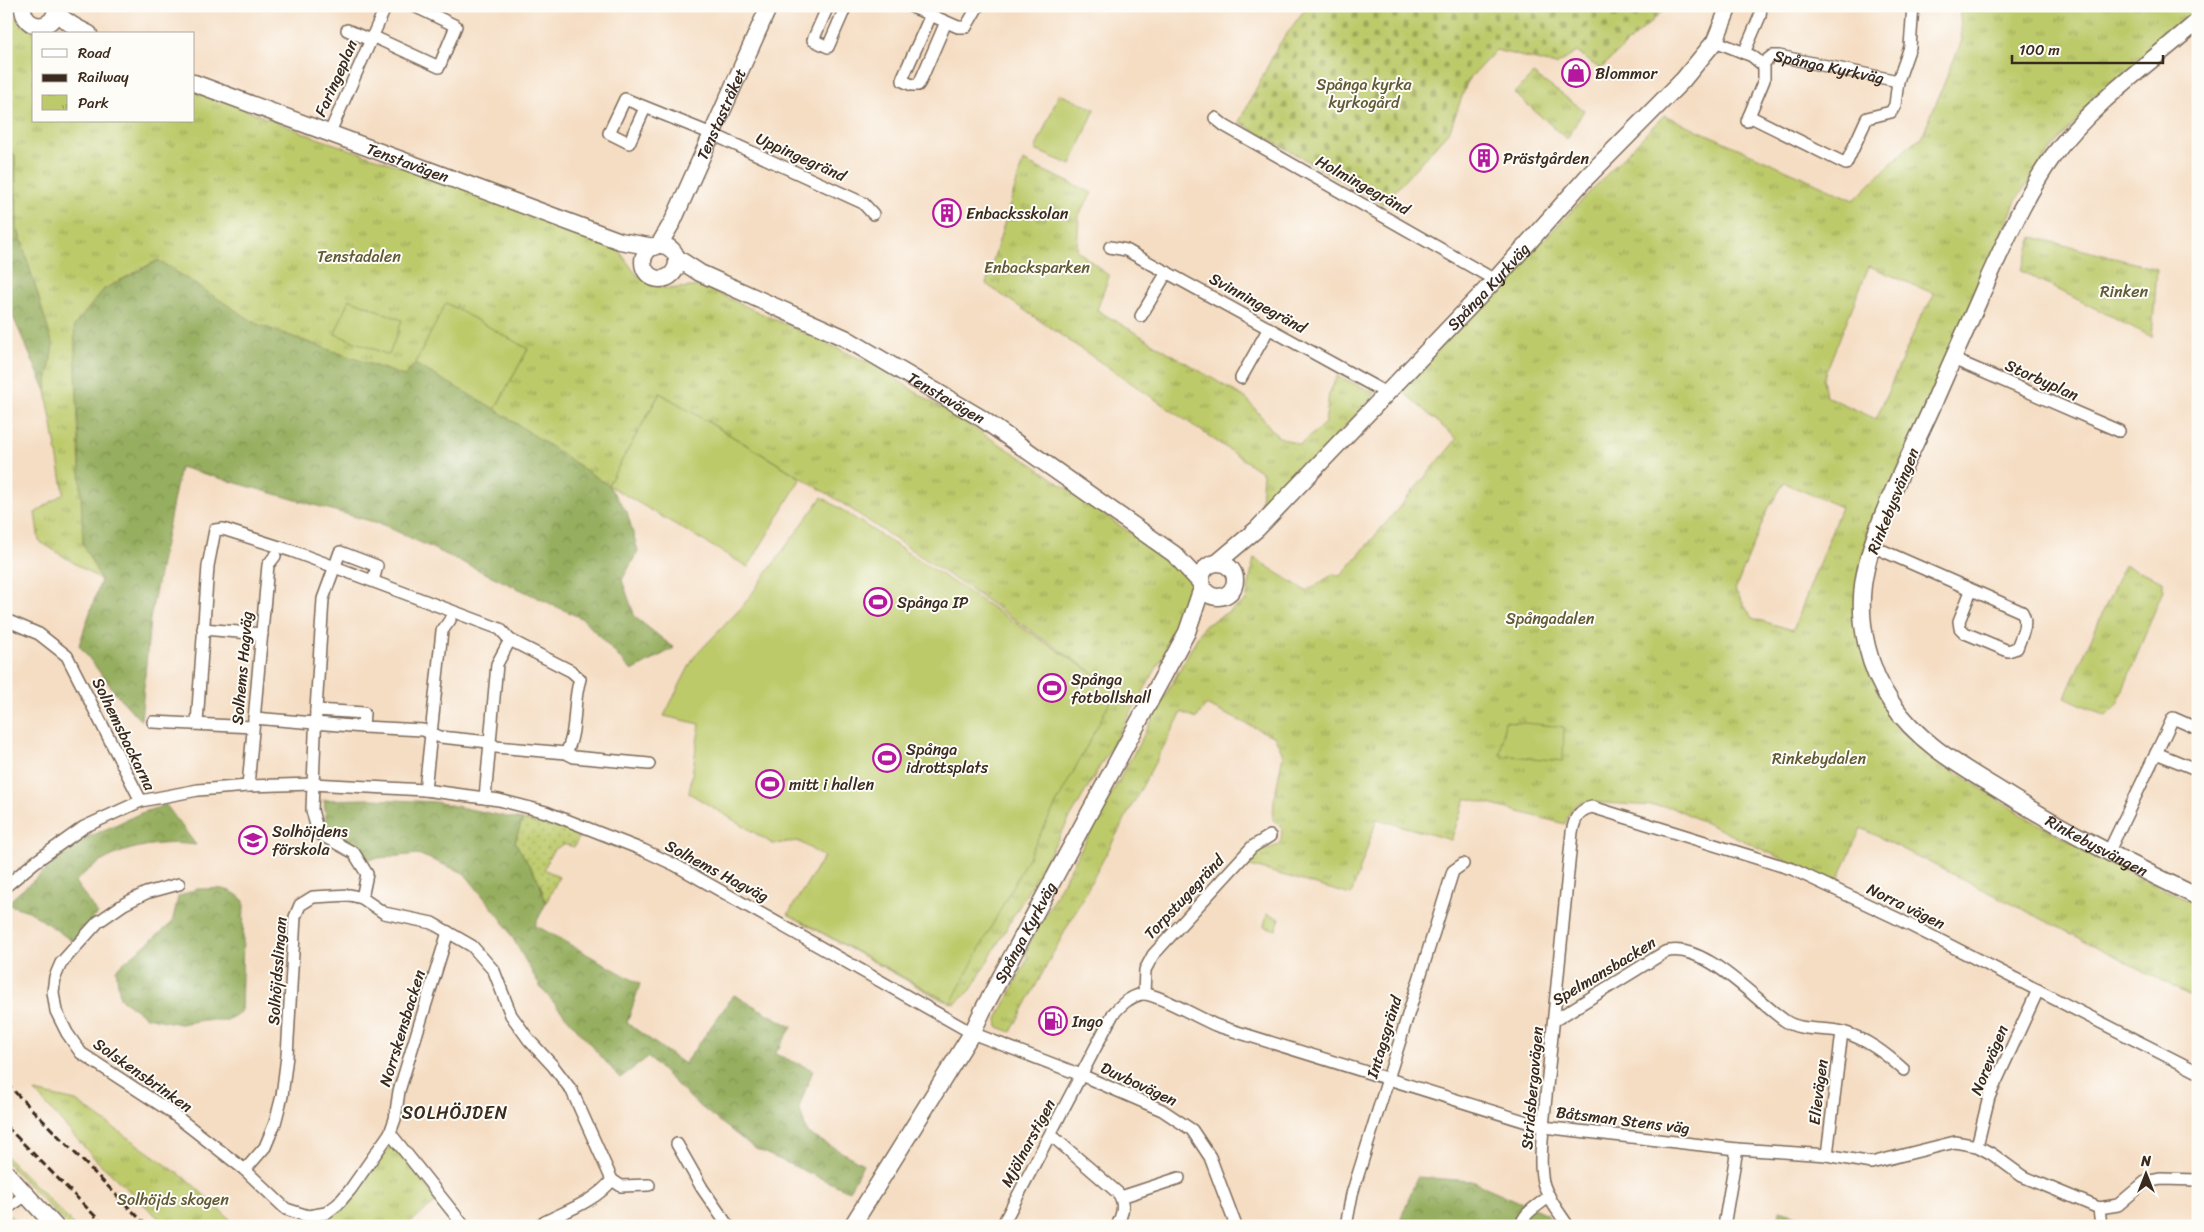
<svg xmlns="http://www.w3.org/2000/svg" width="2204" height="1232" font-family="Sriracha,sans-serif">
	<defs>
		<pattern id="grass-dots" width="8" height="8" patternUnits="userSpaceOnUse" patternTransform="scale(1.25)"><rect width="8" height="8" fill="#bdca6b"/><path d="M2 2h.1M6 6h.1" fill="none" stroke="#9ba457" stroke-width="1.8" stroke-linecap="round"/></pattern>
		<pattern id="forest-crowns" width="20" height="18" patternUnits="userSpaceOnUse" patternTransform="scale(1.25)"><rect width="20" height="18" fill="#96ae5f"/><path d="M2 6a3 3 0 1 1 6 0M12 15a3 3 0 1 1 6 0" fill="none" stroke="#7c8e4e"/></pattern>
		<pattern id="cemetery-stones" width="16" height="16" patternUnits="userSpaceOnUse" patternTransform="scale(1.25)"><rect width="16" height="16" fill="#bdca6b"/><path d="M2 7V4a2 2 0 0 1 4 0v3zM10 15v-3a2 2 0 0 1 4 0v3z" fill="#9ba457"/></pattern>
		<pattern id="park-tufts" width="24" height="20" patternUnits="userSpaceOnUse" patternTransform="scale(1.25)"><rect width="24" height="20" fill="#bdca6b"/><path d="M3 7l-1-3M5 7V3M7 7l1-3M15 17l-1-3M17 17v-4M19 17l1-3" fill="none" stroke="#9ba457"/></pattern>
	</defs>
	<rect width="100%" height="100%" fill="#fdfcf7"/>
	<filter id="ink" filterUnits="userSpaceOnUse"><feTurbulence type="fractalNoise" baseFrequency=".02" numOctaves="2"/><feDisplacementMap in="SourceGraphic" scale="10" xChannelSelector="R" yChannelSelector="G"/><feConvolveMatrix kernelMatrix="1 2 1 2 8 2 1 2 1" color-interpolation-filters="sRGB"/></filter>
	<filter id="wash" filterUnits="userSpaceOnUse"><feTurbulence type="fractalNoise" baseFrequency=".0096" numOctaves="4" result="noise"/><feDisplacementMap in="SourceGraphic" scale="20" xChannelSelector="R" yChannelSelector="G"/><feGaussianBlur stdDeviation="1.12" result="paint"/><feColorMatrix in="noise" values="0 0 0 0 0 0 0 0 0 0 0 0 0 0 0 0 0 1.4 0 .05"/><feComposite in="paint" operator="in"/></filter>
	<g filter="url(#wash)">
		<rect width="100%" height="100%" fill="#f5ddc3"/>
		<!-- grass -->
		<g fill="url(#grass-dots)" stroke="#7c7a44">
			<polygon points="522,820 581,833 574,847 564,844 553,850 544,869 559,877 546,903 515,842"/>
			<polygon points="6,1156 75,1226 68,1226 6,1162"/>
			<polygon points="10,1216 25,1226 6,1226 6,1218"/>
		</g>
		<!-- forest -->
		<g fill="url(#forest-crowns)" stroke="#686c3e">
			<polygon points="6,147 15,155 17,226 53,345 46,391 6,301"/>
			<polygon points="159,260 257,324 404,376 415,364 495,409 608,485 627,512 638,551 622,580 635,617 674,648 632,671 583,619 381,524 180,467 150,619 141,721 117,695 79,645 101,580 83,544 74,326 104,289"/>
			<polygon points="372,799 435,802 522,820 515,842 539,881 546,903 535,925 640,984 627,1023 684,1064 734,995 792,1027 775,1054 813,1070 799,1107 807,1133 863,1164 849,1191 754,1148 697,1104 648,1057 620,1078 541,988 503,921 464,873 418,854 369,859 357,845 340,837 327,827 324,800"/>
			<path d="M166,805L196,845C153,839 105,850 75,882L98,914L72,941L29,911L6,904L78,842L141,813Z"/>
			<path d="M196,889C217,889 228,885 244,901L241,1012L227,1020H203L180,1024L146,1017L120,998L116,969L172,923L178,897Z"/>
			<polygon points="1417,1177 1472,1181 1547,1214 1556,1226 1398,1226"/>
			<polygon points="1780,1210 1812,1220 1843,1226 1778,1226"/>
		</g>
		<!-- cemetery -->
		<polygon fill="url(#cemetery-stones)" stroke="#7c7a44" points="1307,6 1668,6 1600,69 1577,52 1556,65 1496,50 1468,80 1450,130 1383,204 1239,122 1278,46"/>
		<!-- park -->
		<g fill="url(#park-tufts)" stroke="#7c7a44" fill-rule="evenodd">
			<path d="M1959,6H2198V11L2095,100L2048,153L2016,200L1988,270L1871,528L1864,659L1890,718L1921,747L1950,768L2024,816L2133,875L2198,905V1000C2087,940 1973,885 1861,828L1836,884L1672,807L1586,802C1574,801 1568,814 1565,824L1466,798L1451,840L1377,819L1351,895L1244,864C1259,845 1264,854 1281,843L1282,827L1273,820L1274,800L1283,755L1275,737L1206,705L1196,719L1182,712L1011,1032L998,1027L997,1019L1028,958L1026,957L1028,946L1203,627L1246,601L1254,558L1306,591L1334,574L1341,576L1457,439L1400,389L1664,115L1854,200L1912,143L1922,137L1962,40ZM1869,266L1935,294L1920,318L1876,419L1826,396L1823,379ZM1784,483L1841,507L1793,630L1752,618L1735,590L1768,509Z"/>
			<polygon points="6,8 21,24 40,34 34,34 34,121 194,121 194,89 314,137 475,192 617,248 636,274 667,289 702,286 880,368 914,391 1035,466 1190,575 1194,603 971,990 955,1004 942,1000 788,914 825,855 1117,689 830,495 660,393 608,485 495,409 528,349 447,304 415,364 404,376 257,324 158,260 104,289 74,326 83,544 101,580 39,541 35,513 64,493 46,391 53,345 17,226 15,155 6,147"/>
			<polygon points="1533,74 1584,110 1567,139 1514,93"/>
			<polygon points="1023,161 1092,193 1079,215 1077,250 1109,276 1097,310 1247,399 1277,436 1300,445 1325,423 1329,394 1337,376 1376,393 1260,517 1263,473 986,284"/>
			<polygon points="2033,237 2157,269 2152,337 2021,271"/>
			<polygon points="2124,565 2163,581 2163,590 2117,705 2106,716 2065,697"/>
			<polygon points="1267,914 1280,918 1276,930 1264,926"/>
			<polygon points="35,1092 76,1101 189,1181 237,1226 167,1226 94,1158"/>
			<polygon points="395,1147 438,1201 405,1226 285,1226 293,1219 315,1221 342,1207 388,1148"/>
		</g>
		<!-- garden -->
		<g fill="#bdca6b" stroke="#7c7a44">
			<polygon points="1059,94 1095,109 1071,165 1035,150"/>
			<polygon points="349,299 402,320 389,355 335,334"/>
			<polygon points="446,303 528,349 495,409 415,364"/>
			<polygon points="660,393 801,478 748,567 608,485"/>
			<polygon points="822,497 1117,689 951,1003 788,914 824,857 798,841 773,844 689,793 700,724 664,716 694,657 742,607"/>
			<polygon points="1505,721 1564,727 1563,761 1500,755"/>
		</g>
	</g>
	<g filter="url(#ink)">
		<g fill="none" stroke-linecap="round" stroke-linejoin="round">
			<defs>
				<g id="street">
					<polyline points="828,6 813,40 828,47 846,6"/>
					<polyline points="910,6 958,27 966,27 978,6"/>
					<polyline points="931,15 903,77 903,81 912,85 918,85 920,82 946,22"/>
					<polyline points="347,30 370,40"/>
					<polyline points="372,36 439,67 456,26 414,6"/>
					<polyline points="1715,41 1752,56 1764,66 1764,80 1747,121"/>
					<polyline points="1744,53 1760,16 1761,6"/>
					<path id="s1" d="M1762,64L1772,56H1779L1898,81"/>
					<polyline points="645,108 629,143 609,133 625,99 712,134 863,203 873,214"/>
					<polyline points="1749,116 1846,164 1867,118 1891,112 1895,105 1898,81 1910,47 1913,6"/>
					<polyline points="1215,118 1225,126 1495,280"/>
					<polyline points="330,132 386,6"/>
					<polyline points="1110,247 1126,250 1388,394"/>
					<polyline points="1141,316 1167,272"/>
					<polyline points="1953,359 2119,431"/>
					<polyline points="1241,378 1269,328"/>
					<path d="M1872,546L2022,612C2029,624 2021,636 2017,648L2008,651L1965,633L1960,628L1959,621L1971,591"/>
					<polyline points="6,620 39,634 67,656 141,801"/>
					<polyline points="203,629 262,634"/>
					<polyline points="316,710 323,599 340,552 377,566 373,581"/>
					<polyline points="254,718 363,727"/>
					<polyline points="153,722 253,727"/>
					<path d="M197,723L208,566L215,530L223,529L292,551L500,629L510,640L571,671L580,679C572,703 578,730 566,753"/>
					<polyline points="2156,753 2198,770"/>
					<polyline points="248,786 268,565 275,556"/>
					<polyline points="425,790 442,631 450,620"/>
					<polyline points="485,798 497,664 510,640"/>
					<polyline points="2108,853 2173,718 2198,729"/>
					<polyline points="179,884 146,893 124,904 98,922 61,963 55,977 53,992 56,1011 67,1033 81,1053 168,1110 245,1170 286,1209 308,1216 326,1213 338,1204 350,1190 390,1133"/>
					<polyline points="6,886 35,862 84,827 141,801 198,790 248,786 312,784 425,790 499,800 546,812 643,850 675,865 972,1033 1081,1075 1162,1110 1192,1130 1210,1157 1236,1226"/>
					<polyline points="362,898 367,874 354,853 318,833 312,810 316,710 364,713 363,727 423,730 440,737 489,742 496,747 566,753 574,757 649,764"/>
					<polyline points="448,932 399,1091 395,1119 390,1133 464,1226"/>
					<polyline points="1144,994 1145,970 1153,955 1252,847 1270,836"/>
					<path d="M1555,1020L1665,952C1703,940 1755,1000 1784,1020C1800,1032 1824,1027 1843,1032C1867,1039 1886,1054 1904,1070"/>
					<path d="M1051,1135L1118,1193C1126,1204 1122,1215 1117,1226"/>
					<polyline points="677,1144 702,1188 728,1226"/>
					<polyline points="1977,1146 1989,1097 2038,990"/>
					<polyline points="1827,1155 1842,1032"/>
					<polyline points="245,1170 265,1147 275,1123 282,1096 287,1056 295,917 300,905 313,897 350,895 362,898 384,913 432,923 472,946 494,971 511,1015 529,1040 553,1066 572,1091 612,1180 621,1186 649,1185"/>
					<polyline points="1121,1197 1179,1178"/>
					<polyline points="2099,1208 2101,1226"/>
					<polyline points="6,1209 26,1195"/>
					<path d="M537,1226C562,1212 594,1203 612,1180"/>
					<path d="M1002,1226L1113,1014C1121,1005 1129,997 1142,994C1156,992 1201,1020 1218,1026L1543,1127L1737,1149L1827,1155L1871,1163L1955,1142L1977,1146L1992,1154L2022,1176L2099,1208L2118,1205L2145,1182L2161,1179L2198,1180"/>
					<polyline points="1346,1226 1352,1194 1453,871 1463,864"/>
					<path d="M1521,1226C1524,1211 1539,1206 1549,1196"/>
					<path d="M1568,1226C1559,1212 1547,1198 1543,1182C1539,1164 1542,1144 1543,1127L1572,832C1575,818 1578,810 1592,807L1792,869L1896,918L2198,1072"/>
					<polyline points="1724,1226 1737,1149"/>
				</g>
				<g id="secondary">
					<path d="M23,6C22,32 57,32 56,6"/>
					<path d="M56,12C65,22 77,28 89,34"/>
					<path id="s2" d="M2198,21C2149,64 2092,103 2053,156C2027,192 2007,238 1988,279C1970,322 1950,364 1932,407C1908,461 1871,527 1863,585C1858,624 1869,670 1891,702C1916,740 1955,763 1993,786C2059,828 2128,863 2198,897"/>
					<path id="s3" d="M194,83L620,241L654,247"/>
					<path id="s4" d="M659,245L673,221L769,6"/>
					<circle cx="660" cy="262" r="17"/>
					<path id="s5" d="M677,258L700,273L845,338L981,418L1174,554L1201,583"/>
					<path id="s6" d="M1218,562L1257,529L1495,280L1587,177L1683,80L1715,41L1729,6"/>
					<circle cx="1218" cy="580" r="17"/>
					<polyline points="6,1173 55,1226"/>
					<path id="s7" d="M852,1226L972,1033L984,1008L1187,632L1202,588"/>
				</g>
			</defs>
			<!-- street casing -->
			<use href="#street" stroke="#7c6958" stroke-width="14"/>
			<!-- secondary casing -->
			<use href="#secondary" stroke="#7c6958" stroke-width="19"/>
			<!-- street -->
			<use href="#street" stroke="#fff" stroke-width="11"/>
			<!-- secondary -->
			<use href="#secondary" stroke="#fff" stroke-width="16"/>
			<!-- rail -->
			<g stroke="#3b2a1e" stroke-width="3" stroke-dasharray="8 4" stroke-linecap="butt">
				<polyline points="6,1083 147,1226"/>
				<polyline points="6,1126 105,1226"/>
			</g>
		</g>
	</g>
	<!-- icons -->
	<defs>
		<symbol id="shop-ring" viewBox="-11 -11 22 22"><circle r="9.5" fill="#fdfcf7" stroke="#b5179e" stroke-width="1.5"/><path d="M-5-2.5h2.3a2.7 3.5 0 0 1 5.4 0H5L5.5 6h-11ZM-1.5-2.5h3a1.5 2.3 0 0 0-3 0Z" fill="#b5179e"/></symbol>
		<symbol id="building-ring" viewBox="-11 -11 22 22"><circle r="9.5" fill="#fdfcf7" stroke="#b5179e" stroke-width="1.5"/><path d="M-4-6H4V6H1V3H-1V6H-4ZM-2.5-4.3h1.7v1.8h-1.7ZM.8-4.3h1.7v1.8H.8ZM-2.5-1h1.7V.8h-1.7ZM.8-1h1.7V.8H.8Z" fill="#b5179e"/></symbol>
		<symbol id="stadium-ring" viewBox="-11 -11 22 22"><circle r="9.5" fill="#fdfcf7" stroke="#b5179e" stroke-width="1.5"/><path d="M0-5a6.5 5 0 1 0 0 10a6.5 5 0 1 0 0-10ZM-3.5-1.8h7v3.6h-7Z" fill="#b5179e"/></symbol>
		<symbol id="school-ring" viewBox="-11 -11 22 22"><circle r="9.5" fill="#fdfcf7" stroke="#b5179e" stroke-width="1.5"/><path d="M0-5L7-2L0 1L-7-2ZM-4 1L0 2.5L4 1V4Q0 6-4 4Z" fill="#b5179e"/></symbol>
		<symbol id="fuel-ring" viewBox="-11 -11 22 22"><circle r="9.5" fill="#fdfcf7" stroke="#b5179e" stroke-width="1.5"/><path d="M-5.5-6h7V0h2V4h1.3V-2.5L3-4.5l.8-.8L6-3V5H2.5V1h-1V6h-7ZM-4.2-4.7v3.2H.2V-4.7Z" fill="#b5179e"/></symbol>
	</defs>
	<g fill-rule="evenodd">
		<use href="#shop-ring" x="1560" y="57" width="32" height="32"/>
		<use href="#building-ring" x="1468" y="142" width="32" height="32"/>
		<use href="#building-ring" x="931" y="197" width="32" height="32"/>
		<use href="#stadium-ring" x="862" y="586" width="32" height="32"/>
		<use href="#stadium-ring" x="1036" y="672" width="32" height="32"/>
		<use href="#stadium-ring" x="871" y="742" width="32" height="32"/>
		<use href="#stadium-ring" x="754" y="768" width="32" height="32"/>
		<use href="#school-ring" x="237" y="824" width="32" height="32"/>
		<use href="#fuel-ring" x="1037" y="1005" width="32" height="32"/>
	</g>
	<g text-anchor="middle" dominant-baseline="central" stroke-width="4" stroke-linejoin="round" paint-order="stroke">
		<!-- street labels -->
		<g font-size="16" fill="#3b2a1e" stroke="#fdfcf7">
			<text stroke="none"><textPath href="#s1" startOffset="71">Spånga Kyrkväg</textPath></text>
			<text transform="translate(336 78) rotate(-66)">Faringeplan</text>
			<text stroke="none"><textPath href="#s4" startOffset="145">Tenstastråket</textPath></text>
			<text transform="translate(801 157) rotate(24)">Uppingegränd</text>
			<text stroke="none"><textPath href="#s3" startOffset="228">Tenstavägen</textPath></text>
			<text transform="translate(1363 185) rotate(29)">Holmingegränd</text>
			<text stroke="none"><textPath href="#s6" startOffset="386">Spånga Kyrkväg</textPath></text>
			<text transform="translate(1258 303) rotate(29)">Svinningegränd</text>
			<text transform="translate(2042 380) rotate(24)">Storbyplan</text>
			<text stroke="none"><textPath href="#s5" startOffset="304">Tenstavägen</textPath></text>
			<text transform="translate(1893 501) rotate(-68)">Rinkebysvängen</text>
			<text transform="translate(242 668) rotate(-85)">Solhems Hagväg</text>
			<text transform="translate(124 734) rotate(64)">Solhemsbackarna</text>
			<text stroke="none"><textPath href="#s2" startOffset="1045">Rinkebysvängen</textPath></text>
			<text transform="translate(717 871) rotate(28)">Solhems Hagväg</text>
			<text transform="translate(1184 897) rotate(-47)">Torpstugegränd</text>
			<text transform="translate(1906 906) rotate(26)">Norra vägen</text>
			<text stroke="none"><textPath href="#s7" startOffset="341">Spånga Kyrkväg</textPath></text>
			<text transform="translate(277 971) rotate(-86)">Solhöjdsslingan</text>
			<text transform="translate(1604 971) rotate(-31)">Spelmansbacken</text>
			<text transform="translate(402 1028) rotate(-73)">Norrskensbacken</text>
			<text transform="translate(1384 1037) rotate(-73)">Intagsgränd</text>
			<text transform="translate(1989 1060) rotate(-68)">Norevägen</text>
			<text transform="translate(143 1075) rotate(35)">Solskensbrinken</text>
			<text transform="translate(1139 1084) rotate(25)">Duvbovägen</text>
			<text transform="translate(1532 1088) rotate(-85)">Stridsbergavägen</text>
			<text transform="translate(1818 1092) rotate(-83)">Elievägen</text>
			<text transform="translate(1623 1120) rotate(7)">Båtsman Stens väg</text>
			<text transform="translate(1028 1143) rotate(-62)">Mjölnarstigen</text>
		</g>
		<!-- poi labels -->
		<g font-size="16" fill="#3b2a1e" stroke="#fdfcf7" text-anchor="start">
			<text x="1595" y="73">Blommor</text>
			<text x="1503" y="158">Prästgården</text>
			<text x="966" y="213">Enbacksskolan</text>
			<text x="897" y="602">Spånga IP</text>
			<text x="1071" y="679">Spånga<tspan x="1071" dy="18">fotbollshall</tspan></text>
			<text x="906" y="749">Spånga<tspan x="906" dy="18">idrottsplats</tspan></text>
			<text x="789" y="784">mitt i hallen</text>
			<text x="272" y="831">Solhöjdens<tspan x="272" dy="18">förskola</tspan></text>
			<text x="1072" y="1021">Ingo</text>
		</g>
		<!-- park labels -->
		<g font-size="16" fill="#625a35" stroke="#fdfcf7">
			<text x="1364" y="84">Spånga kyrka<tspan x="1364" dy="18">kyrkogård</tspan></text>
			<text x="359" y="256">Tenstadalen</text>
			<text x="1037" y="267">Enbacksparken</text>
			<text x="2124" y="291">Rinken</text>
			<text x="1550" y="618">Spångadalen</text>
			<text x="1819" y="758">Rinkebydalen</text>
			<text x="173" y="1199">Solhöjds skogen</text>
		</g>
		<!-- neighbourhood labels -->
		<g font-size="18" letter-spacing="1" fill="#3b2a1e" stroke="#fdfcf7">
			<text x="455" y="1113">SOLHÖJDEN</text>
		</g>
	</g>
	<!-- margin -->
	<rect width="2204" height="1232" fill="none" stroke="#fdfcf7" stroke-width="25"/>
	<!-- legend -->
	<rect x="32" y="32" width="162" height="90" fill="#fdfcf7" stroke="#afa8a0"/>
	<rect x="42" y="49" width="25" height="8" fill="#ffffff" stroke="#afa8a0"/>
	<text x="78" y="58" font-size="15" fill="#3b2a1e">Road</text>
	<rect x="42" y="74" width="25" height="8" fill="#3b2a1e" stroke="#afa8a0"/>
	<text x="78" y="82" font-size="15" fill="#3b2a1e">Railway</text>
	<rect x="42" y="95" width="25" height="15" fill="url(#park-tufts)" stroke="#afa8a0"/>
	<text x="78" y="108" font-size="15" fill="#3b2a1e">Park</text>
	<!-- north arrow -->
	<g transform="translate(2146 1174)" stroke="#fdfcf7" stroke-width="4" paint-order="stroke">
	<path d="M0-4L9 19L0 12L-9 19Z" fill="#3b2a1e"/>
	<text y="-8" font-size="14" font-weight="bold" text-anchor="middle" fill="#3b2a1e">N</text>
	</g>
	<!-- scale -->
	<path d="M2012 55v8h151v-8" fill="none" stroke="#3b2a1e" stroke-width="2.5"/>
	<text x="2019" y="55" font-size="15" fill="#3b2a1e" stroke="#fdfcf7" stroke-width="4" paint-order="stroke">100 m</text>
</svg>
